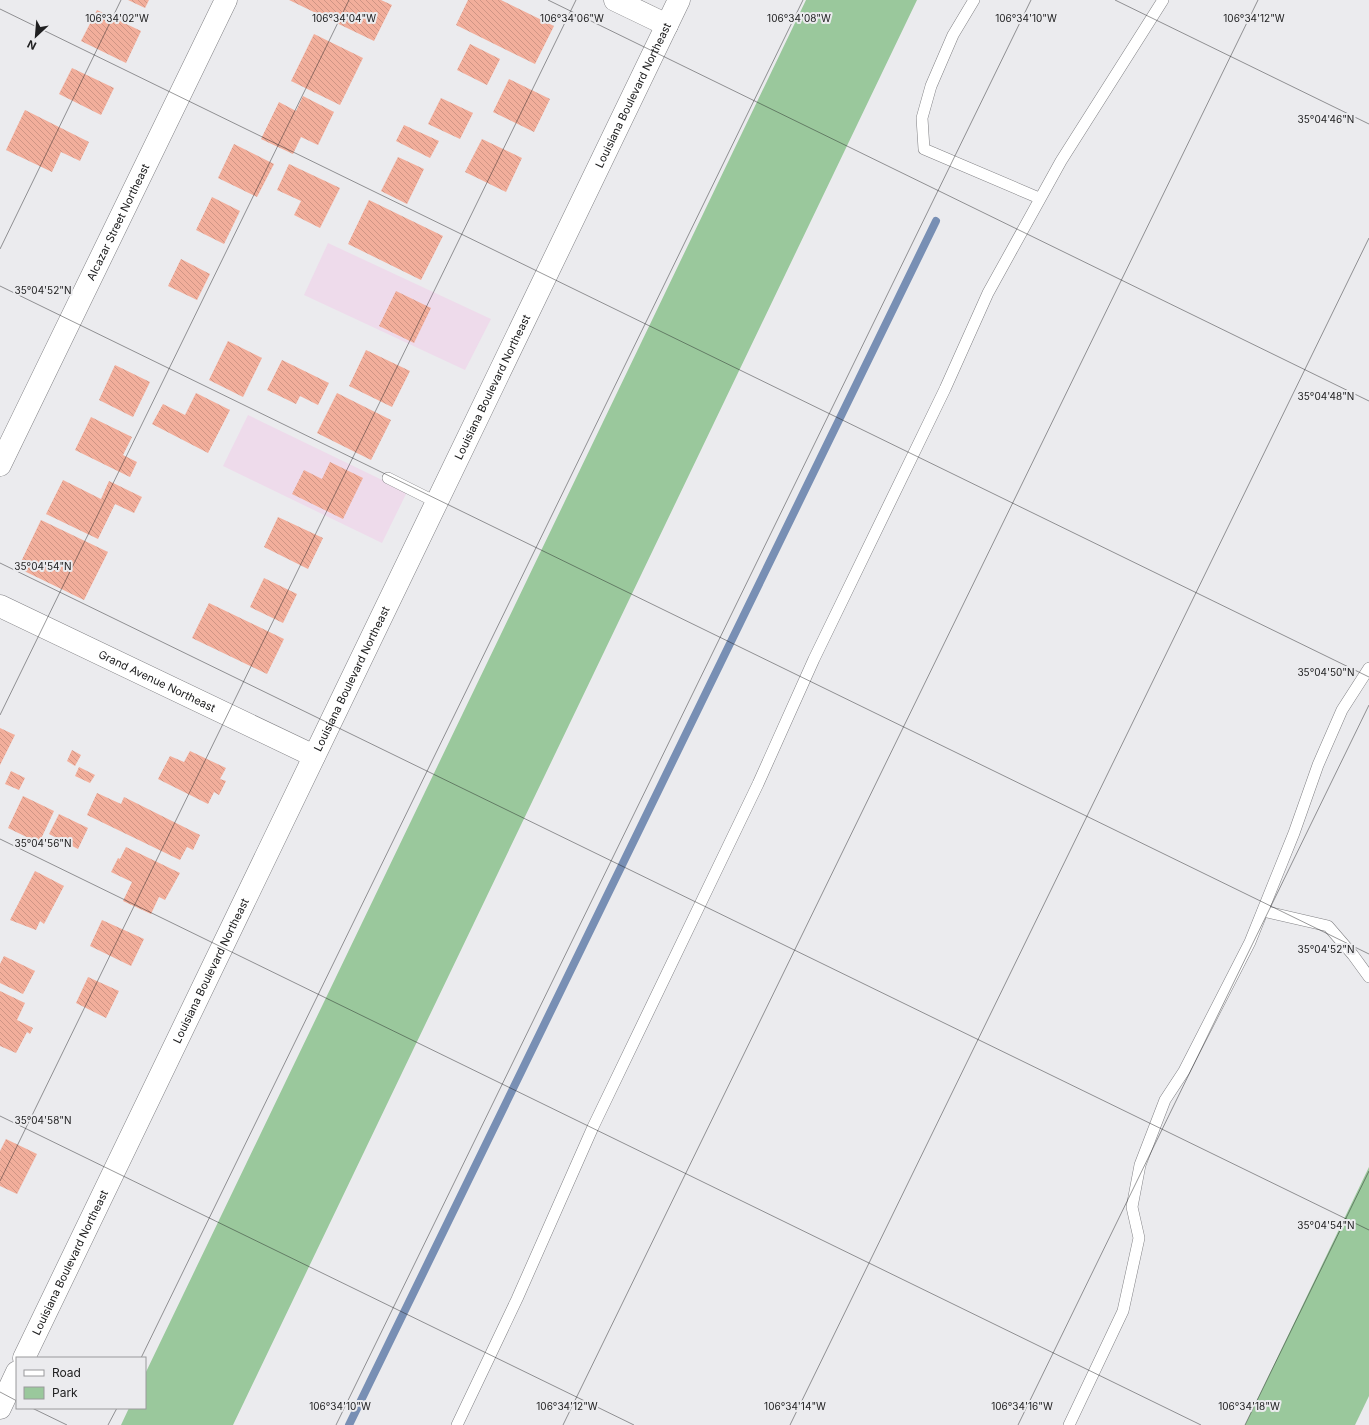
<svg xmlns="http://www.w3.org/2000/svg" width="1369" height="1425" font-family="Inter,sans-serif">
	<defs>
		<pattern id="building-back-hatch" width="6" height="6" patternUnits="userSpaceOnUse"><rect width="6" height="6" fill="#f2ae9b"/><path d="M-1 5l2 2M0 0l6 6M5-1l2 2" fill="none" stroke="#cf9585"/></pattern>
	</defs>
	<rect width="100%" height="100%" fill="#ebebee"/>
	<!-- commercial -->
	<g fill="#eedbeb">
		<polygon points="328,243 491,319 465,370 304,295"/>
		<polygon points="248,415 407,492 382,543 223,466"/>
	</g>
	<!-- green -->
	<g fill="#9ac89c">
		<polygon points="806,0 917,0 233,1425 121,1425 129,1408 145,1408 145,1374"/>
		<polygon points="1369,1167 1369,1396 1355,1425 1245,1425"/>
	</g>
	<g fill="none" stroke-linecap="round" stroke-linejoin="round">
		<!-- stream -->
		<polyline stroke="#788fb4" stroke-width="8" points="349,1425 936,221"/>
	</g>
	<!-- building -->
	<g fill="url(#building-back-hatch)">
		<polygon points="128,0 149,0 145,8"/>
		<polygon points="289,0 381,0 392,5 374,41"/>
		<polygon points="468,0 501,0 554,26 535,64 456,25"/>
		<polygon points="97,10 141,31 126,63 81,41"/>
		<polygon points="314,34 363,58 340,105 291,81"/>
		<polygon points="470,44 500,59 487,85 457,70"/>
		<polygon points="72,68 114,88 101,115 59,94"/>
		<polygon points="509,79 550,99 534,132 493,112"/>
		<polygon points="303,96 334,112 318,145 301,137 293,154 261,139 279,102 296,111"/>
		<polygon points="441,98 473,113 460,139 428,124"/>
		<polygon points="25,110 89,142 80,161 61,152 52,172 6,150"/>
		<polygon points="404,125 439,141 430,158 396,141"/>
		<polygon points="482,139 522,158 506,192 465,172"/>
		<polygon points="234,144 274,164 257,197 218,178"/>
		<polygon points="398,157 424,169 407,204 381,191"/>
		<polygon points="289,164 340,188 320,228 294,215 301,201 277,190"/>
		<polygon points="212,197 240,211 224,244 196,230"/>
		<polygon points="369,200 443,236 421,280 348,244"/>
		<polygon points="181,259 210,274 197,300 168,286"/>
		<polygon points="396,291 431,308 414,343 379,326"/>
		<polygon points="228,341 262,358 243,397 209,380"/>
		<polygon points="366,350 410,371 392,407 349,386"/>
		<polygon points="282,360 329,383 318,405 300,396 296,404 267,390"/>
		<polygon points="115,365 150,382 133,417 99,400"/>
		<polygon points="196,393 230,410 208,453 152,424 163,404 185,415"/>
		<polygon points="337,393 391,420 371,460 317,433"/>
		<polygon points="91,417 132,437 123,455 137,462 130,477 75,450"/>
		<polygon points="330,462 363,478 343,519 292,494 304,470 322,479"/>
		<polygon points="63,480 101,499 109,481 142,497 134,513 115,504 98,539 46,514"/>
		<polygon points="278,517 323,538 308,569 264,547"/>
		<polygon points="41,520 108,552 84,600 18,568"/>
		<polygon points="264,578 297,594 283,623 250,607"/>
		<polygon points="209,603 284,639 267,674 192,638"/>
		<polygon points="0,728 15,735 0,765"/>
		<polygon points="72,750 81,755 75,766 67,761"/>
		<polygon points="190,751 226,768 220,779 226,781 219,795 214,792 208,804 158,779 170,756 184,762"/>
		<polygon points="79,767 95,775 90,783 75,776"/>
		<polygon points="11,771 25,778 19,790 5,784"/>
		<polygon points="97,793 121,804 124,797 200,835 193,850 187,847 180,860 87,815"/>
		<polygon points="23,796 54,811 39,843 8,828"/>
		<polygon points="59,814 88,828 78,849 49,834"/>
		<polygon points="126,847 180,873 165,900 159,897 151,914 123,901 132,882 111,872 118,858 120,859"/>
		<polygon points="35,871 64,886 44,924 40,921 36,930 10,920"/>
		<polygon points="102,920 144,939 131,966 90,946"/>
		<polygon points="4,956 35,971 23,994 0,983 0,964"/>
		<polygon points="88,977 119,991 106,1018 76,1003"/>
		<polygon points="0,991 25,1003 17,1020 33,1028 30,1034 27,1032 16,1053 0,1046"/>
		<polygon points="6,1139 37,1154 17,1194 0,1186 0,1151"/>
	</g>
	<g fill="none" stroke-linecap="round" stroke-linejoin="round">
		<defs>
			<g id="lane">
				<polyline points="974,0 953,35 931,86 922,118 924,149 1039,198"/>
				<polyline points="388,478 436,502"/>
				<polyline points="1263,911 1328,926 1353,955 1369,977"/>
				<polyline points="457,1425 517,1299 593,1127 758,784 814,659 945,389 988,293 1061,161 1163,0"/>
				<polyline points="1069,1425 1123,1311 1139,1238 1132,1207 1140,1165 1165,1100 1184,1071 1250,942 1294,833 1318,765 1342,710 1369,668"/>
			</g>
			<g id="street">
				<path id="s1" d="M0,465L226,0"/>
				<path id="s2" d="M0,606L314,756"/>
			</g>
			<g id="secondary">
				<polyline points="615,0 667,25"/>
				<path id="s3" d="M24,1358L679,0"/>
				<polyline points="0,1408 17,1372"/>
			</g>
		</defs>
		<!-- lane casing -->
		<use href="#lane" stroke="#808084" stroke-width="12"/>
		<!-- street casing -->
		<use href="#street" stroke="#808084" stroke-width="23"/>
		<!-- secondary casing -->
		<use href="#secondary" stroke="#808084" stroke-width="23"/>
		<!-- lane -->
		<use href="#lane" stroke="#fff" stroke-width="11"/>
		<!-- street -->
		<use href="#street" stroke="#fff" stroke-width="22"/>
		<!-- secondary -->
		<use href="#secondary" stroke="#fff" stroke-width="22"/>
	</g>
	<!-- ticks -->
	<path fill="none" stroke="#202021" stroke-width="1" stroke-opacity="0.45" d="M548,0L1369,401M1115,0L1369,124M0,9L1369,677M0,249L121,0M0,286L1369,954M0,563L1369,1230M0,715L349,0M0,839L1201,1425M0,1116L634,1425M0,1181L576,0M141,1358L803,0M0,1392L17,1401M32,1408L67,1425M108,1425L117,1408M336,1425L1031,0M563,1425L1258,0M790,1425L1369,238M1018,1425L1369,705M1245,1425L1369,1171"/>
	<g text-anchor="middle" dominant-baseline="central" stroke-width="4" stroke-linejoin="round" paint-order="stroke">
		<!-- street labels -->
		<g font-size="11" fill="#202021" stroke="#ebebee">
			<text stroke="none"><textPath href="#s3" startOffset="1402">Louisiana Boulevard Northeast</textPath></text>
			<text stroke="none"><textPath href="#s1" startOffset="270">Alcazar Street Northeast</textPath></text>
			<text stroke="none"><textPath href="#s3" startOffset="1078">Louisiana Boulevard Northeast</textPath></text>
			<text stroke="none"><textPath href="#s3" startOffset="754">Louisiana Boulevard Northeast</textPath></text>
			<text stroke="none"><textPath href="#s2" startOffset="174">Grand Avenue Northeast</textPath></text>
			<text stroke="none"><textPath href="#s3" startOffset="430">Louisiana Boulevard Northeast</textPath></text>
			<text stroke="none"><textPath href="#s3" startOffset="106">Louisiana Boulevard Northeast</textPath></text>
		</g>
	</g>
	<g font-size="10" text-anchor="middle" fill="#202021" stroke="#ebebee" stroke-width="4" stroke-linejoin="round" paint-order="stroke">
		<text x="117" y="22">106°34'02"W</text>
		<text x="344" y="22">106°34'04"W</text>
		<text x="572" y="22">106°34'06"W</text>
		<text x="799" y="22">106°34'08"W</text>
		<text x="1026" y="22">106°34'10"W</text>
		<text x="1254" y="22">106°34'12"W</text>
		<text x="1326" y="123">35°04'46"N</text>
		<text x="43" y="294">35°04'52"N</text>
		<text x="1326" y="400">35°04'48"N</text>
		<text x="43" y="570">35°04'54"N</text>
		<text x="1326" y="676">35°04'50"N</text>
		<text x="43" y="847">35°04'56"N</text>
		<text x="1326" y="953">35°04'52"N</text>
		<text x="43" y="1124">35°04'58"N</text>
		<text x="1326" y="1229">35°04'54"N</text>
		<text x="340" y="1410">106°34'10"W</text>
		<text x="567" y="1410">106°34'12"W</text>
		<text x="795" y="1410">106°34'14"W</text>
		<text x="1022" y="1410">106°34'16"W</text>
		<text x="1249" y="1410">106°34'18"W</text>
	</g>
	<!-- legend -->
	<rect x="16" y="1357" width="130" height="52" fill="#ebebee" stroke="#9a9a9c"/>
	<rect x="24" y="1370" width="20" height="6" fill="#ffffff" stroke="#9a9a9c"/>
	<text x="52" y="1377" font-size="12" fill="#202021">Road</text>
	<rect x="24" y="1387" width="20" height="12" fill="#9ac89c" stroke="#9a9a9c"/>
	<text x="52" y="1397" font-size="12" fill="#202021">Park</text>
	<!-- north arrow -->
	<g transform="translate(36 36) rotate(206)" stroke="#ebebee" stroke-width="3" paint-order="stroke">
	<path d="M0-3L7 15L0 10L-7 15Z" fill="#202021"/>
	<text y="-6" font-size="11" font-weight="bold" text-anchor="middle" fill="#202021">N</text>
	</g>
</svg>
